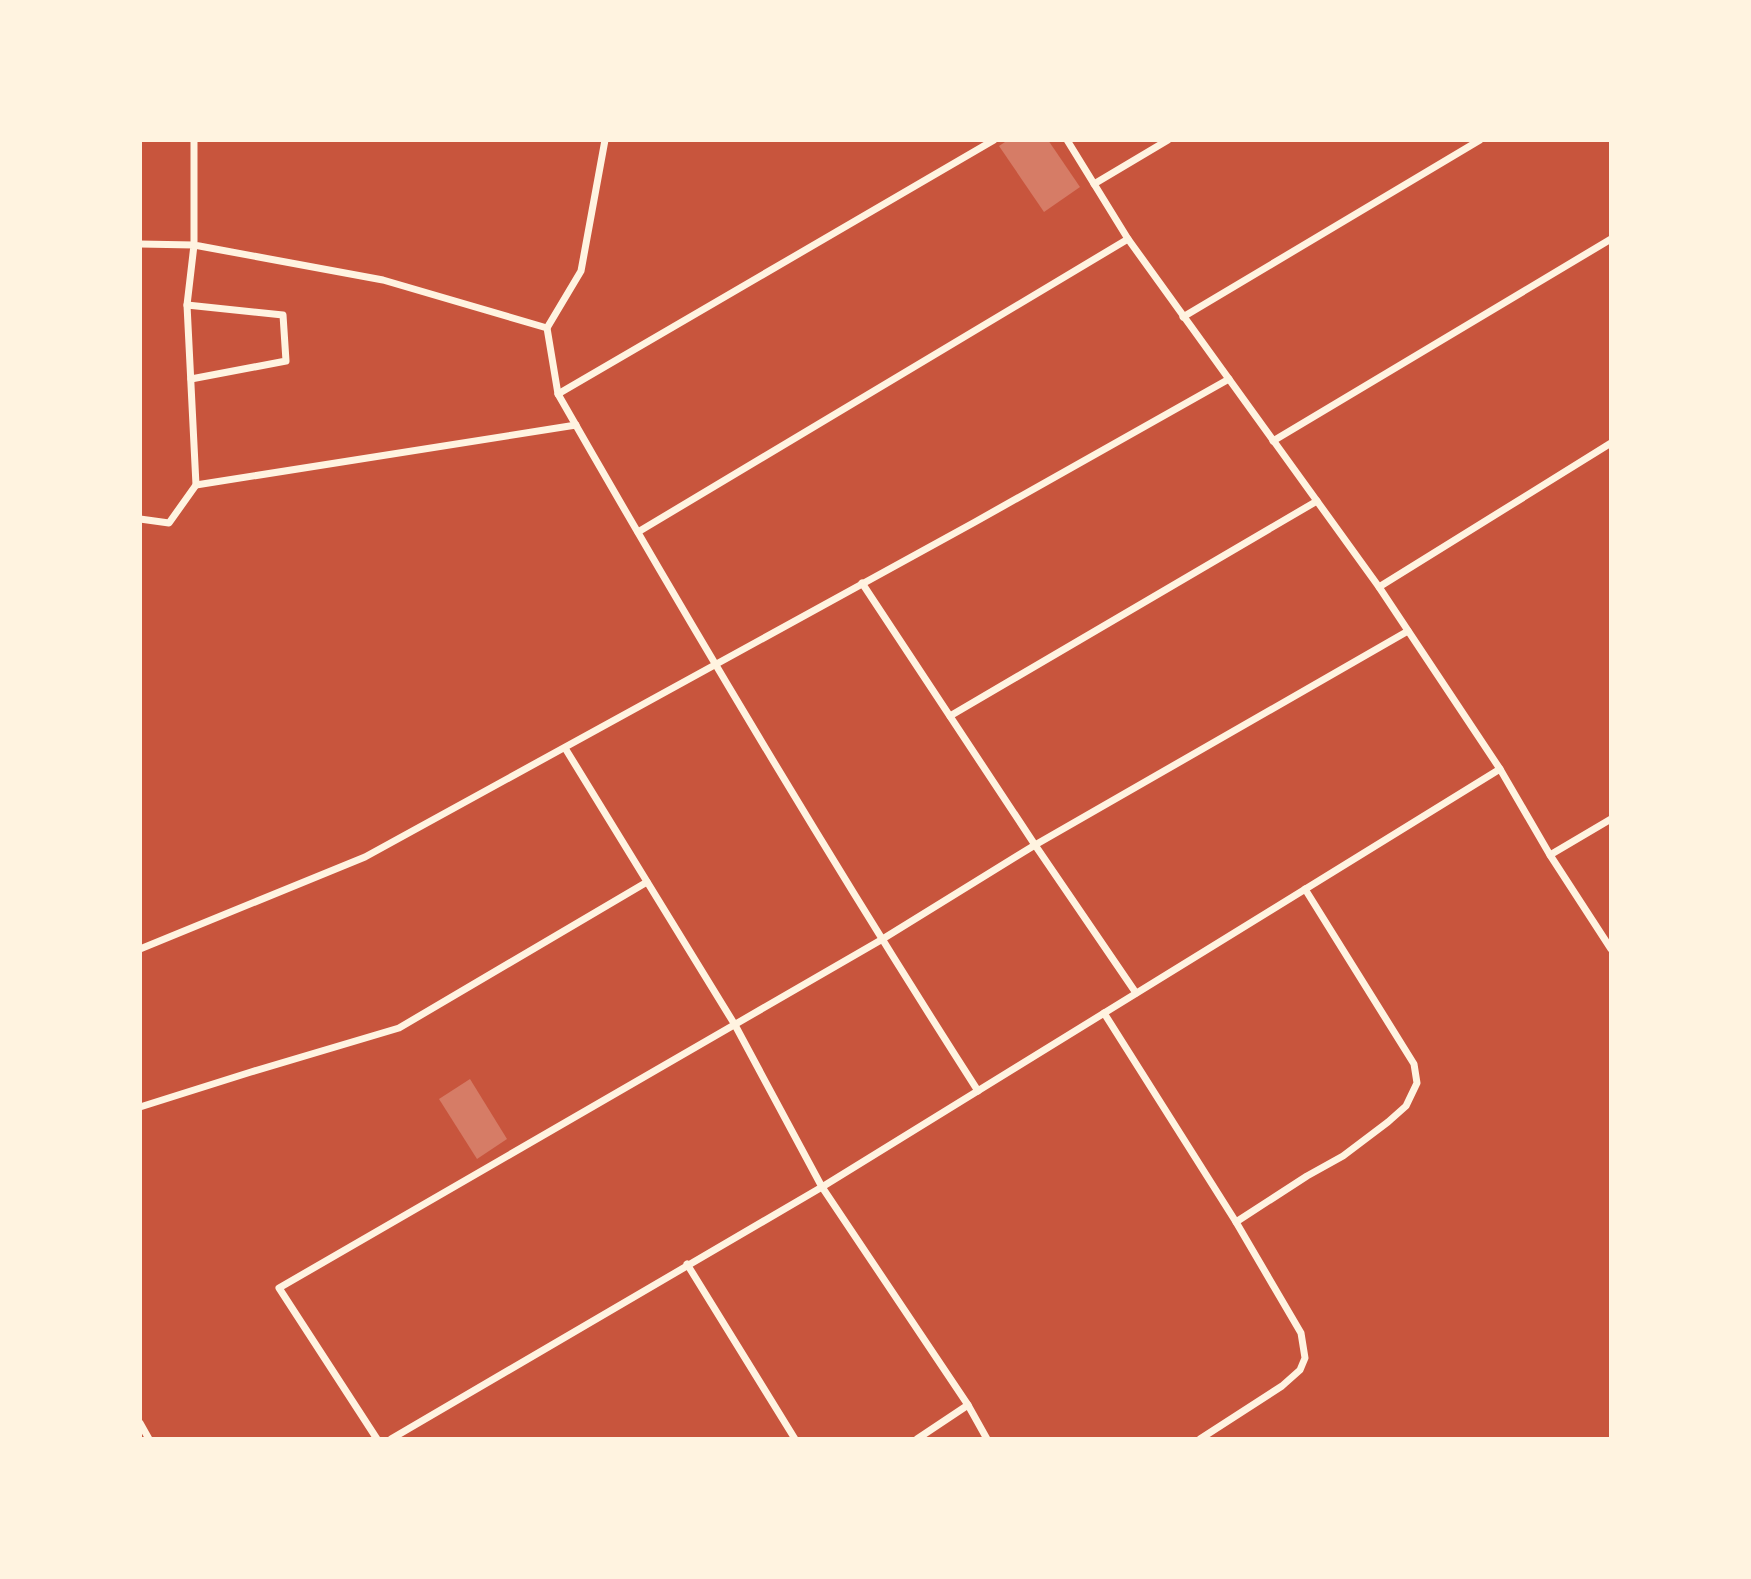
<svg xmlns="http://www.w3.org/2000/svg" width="1751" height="1579" font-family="'Noto Sans',sans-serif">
	<rect width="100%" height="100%" fill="#c8553d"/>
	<!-- building -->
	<g fill="#d67c66">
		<polygon points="1008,140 1048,140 1080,187 1044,212 999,146"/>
		<polygon points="470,1079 507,1139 477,1159 439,1099"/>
	</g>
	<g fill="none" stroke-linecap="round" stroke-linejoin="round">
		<!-- minor -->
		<g stroke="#fff3e0" stroke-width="7">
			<polyline points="194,140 194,245 383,280 547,328 558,394"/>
			<polyline points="1067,140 1128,239 1379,587 1500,769 1550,855 1611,949"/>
			<polyline points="1094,184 1168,140"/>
			<polyline points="140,244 194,245 187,305 196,485 576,425"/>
			<polyline points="187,305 283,315 286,361 191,379"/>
			<polyline points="1183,317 1480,140"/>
			<polyline points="547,328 581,271 605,140"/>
			<polyline points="1273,441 1611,239"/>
			<polyline points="140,519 169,523 196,485"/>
			<polyline points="638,532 1128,239"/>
			<polyline points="862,583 1035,845 1136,993"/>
			<polyline points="1379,587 1611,443"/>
			<polyline points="950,716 1317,501"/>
			<polyline points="565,748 735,1025 822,1187 968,1405 917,1439"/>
			<polyline points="1550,855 1611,819"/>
			<polyline points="140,949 365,857 975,522 1229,379"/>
			<polyline points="1104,1013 1236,1222 1301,1333 1305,1358 1300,1370 1282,1386 1200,1439"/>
			<path d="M978,1091C832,863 693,630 558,394L994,140"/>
			<polyline points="140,1107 251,1072 399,1028 647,882"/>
			<polyline points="1236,1222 1307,1176 1343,1156 1388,1122 1406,1106 1417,1083 1414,1064 1305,889"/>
			<polyline points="687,1264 795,1439"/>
			<polyline points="968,1405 987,1439"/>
			<polyline points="140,1423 149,1439"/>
			<polyline points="377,1439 279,1288 881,940 1035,845 1408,631"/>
			<polyline points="391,1439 822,1187 1500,769"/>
		</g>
	</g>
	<!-- border -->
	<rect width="1751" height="1579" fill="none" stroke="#fff3e0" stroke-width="284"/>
</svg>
